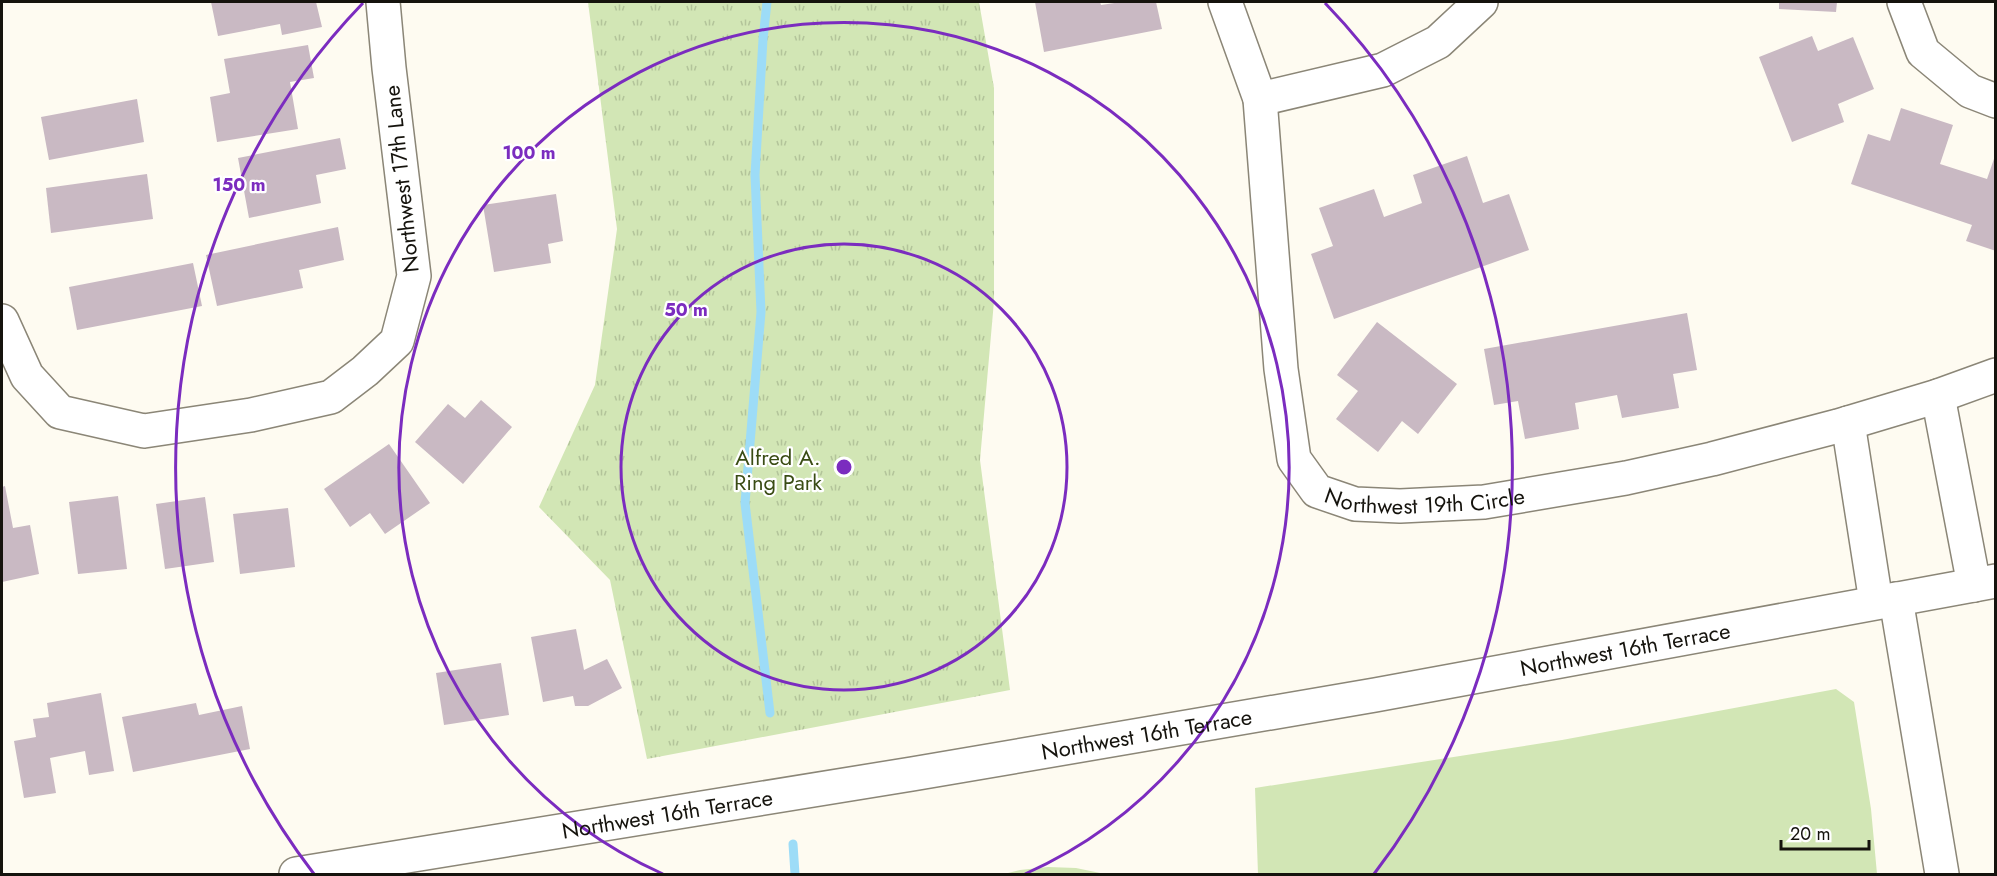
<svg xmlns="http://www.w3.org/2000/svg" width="1997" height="876" font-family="Jost,sans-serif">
	<defs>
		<pattern id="park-tufts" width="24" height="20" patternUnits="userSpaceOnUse" patternTransform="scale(1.5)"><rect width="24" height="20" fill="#d2e6b5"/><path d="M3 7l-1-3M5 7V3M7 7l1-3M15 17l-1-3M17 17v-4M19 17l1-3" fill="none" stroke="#b3c49a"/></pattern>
	</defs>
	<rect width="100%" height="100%" fill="#fefbf1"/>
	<!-- park -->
	<polygon fill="url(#park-tufts)" points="588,2 979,2 994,88 994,301 980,460 1010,690 647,759 610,580 539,507 595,385 617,229"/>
	<!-- pitch -->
	<g fill="#d2e6b5">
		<polygon points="1836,689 1854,702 1871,809 1877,874 1258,874 1255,788 1562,740"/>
		<polygon points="1048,867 1076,868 1105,874 1004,874 1020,870"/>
	</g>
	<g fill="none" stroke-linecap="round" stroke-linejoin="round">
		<!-- stream -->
		<g stroke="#9ddcf7" stroke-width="9">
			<polyline points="767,2 763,39 755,175 761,312 745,503 770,713"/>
			<polyline points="793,844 795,874"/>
		</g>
	</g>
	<!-- building -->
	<g fill="#c9b9c3">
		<polygon points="211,2 316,2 322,27 282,35 280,24 218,36"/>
		<polygon points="1035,2 1100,2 1101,5 1121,2 1156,2 1162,29 1044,52"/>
		<polygon points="1779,2 1837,2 1836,12 1779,9"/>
		<polygon points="1812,36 1818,51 1853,37 1874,89 1838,104 1844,122 1792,142 1759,57"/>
		<polygon points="308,45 314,78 290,82 298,129 217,142 210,97 230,93 224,59"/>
		<polygon points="137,99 144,142 49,160 41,117"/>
		<polygon points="1901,108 1953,125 1940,164 1987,179 1996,153 1996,251 1966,241 1972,225 1851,184 1868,134 1890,141"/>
		<polygon points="340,138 346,169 316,175 321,203 249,218 238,158"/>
		<polygon points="1467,156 1483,203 1509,194 1529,250 1334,319 1311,254 1333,246 1319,208 1374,189 1384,217 1422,203 1413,175"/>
		<polygon points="147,174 153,219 51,233 46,188"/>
		<polygon points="556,194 563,241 548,244 551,263 494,272 483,205"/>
		<polygon points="338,227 344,260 299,270 303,288 217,306 206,255"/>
		<polygon points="193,263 202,306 77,330 69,287"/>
		<polygon points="1687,313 1697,370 1673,374 1679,408 1622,418 1617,395 1575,403 1579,429 1525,439 1518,401 1494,405 1484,349"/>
		<polygon points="1377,322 1457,384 1418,434 1402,421 1378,452 1336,419 1358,391 1337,375"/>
		<polygon points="481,400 512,427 463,484 415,442 448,404 465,418"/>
		<polygon points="389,444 430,503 385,534 370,513 350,527 324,489"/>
		<polygon points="5,486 13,528 30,525 39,574 2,582 2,487"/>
		<polygon points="118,496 127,569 78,574 69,502"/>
		<polygon points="205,497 214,562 165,569 156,504"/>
		<polygon points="288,508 295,567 240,574 233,514"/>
		<polygon points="576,629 584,670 607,659 622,688 588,706 575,706 573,696 543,702 531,637"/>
		<polygon points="501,663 509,715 444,725 436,673"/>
		<polygon points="101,693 114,771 89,775 85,751 50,758 56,793 24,798 14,741 36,737 33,719 49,717 47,703"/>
		<polygon points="196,703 199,715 242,706 250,749 133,772 122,717"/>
	</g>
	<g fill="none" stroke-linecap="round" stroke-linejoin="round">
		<defs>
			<g id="minor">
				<path id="s1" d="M1225,2L1260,99L1281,369L1294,459L1317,491L1355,504L1400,506L1484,502L1626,478L1712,459L1838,426L1938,396L1996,375"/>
				<polyline points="1904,2 1923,52 1970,91 1996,101"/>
				<polyline points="1260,99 1383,70 1438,42 1481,2"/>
				<polyline points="2,321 27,376 60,412 144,431 251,415 331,397 365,371 397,341 414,276 389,68 383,2"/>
				<polyline points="1938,396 1974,585"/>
				<polyline points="1848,423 1876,602"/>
				<polyline points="1896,599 1942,874"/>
			</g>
			<g id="tertiary">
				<path id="s2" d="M296,874L912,774L1375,695L1996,581"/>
			</g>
		</defs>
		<!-- minor casing -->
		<use href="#minor" stroke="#8b8677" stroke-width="36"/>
		<!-- tertiary casing -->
		<use href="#tertiary" stroke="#8b8677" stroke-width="36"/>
		<!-- minor -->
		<use href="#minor" stroke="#fff" stroke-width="33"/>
		<!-- tertiary -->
		<use href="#tertiary" stroke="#fff" stroke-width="33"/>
	</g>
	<!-- distance rings -->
	<g fill="none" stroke="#7b2cbf" stroke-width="3">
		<circle cx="844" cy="467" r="223"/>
		<path d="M663 874A445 445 0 1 1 1025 874"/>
		<path d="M314 874A668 668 0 0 1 363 3M1325 3A668 668 0 0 1 1374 874"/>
	</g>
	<g text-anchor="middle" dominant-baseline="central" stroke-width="4.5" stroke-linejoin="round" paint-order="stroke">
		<!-- street labels -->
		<g font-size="22" fill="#15130d" stroke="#fff">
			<text transform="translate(401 179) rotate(-96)">Northwest 17th Lane</text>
			<text stroke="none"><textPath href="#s1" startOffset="614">Northwest 19th Circle</textPath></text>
			<text stroke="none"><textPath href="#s2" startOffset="1348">Northwest 16th Terrace</textPath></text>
			<text stroke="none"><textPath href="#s2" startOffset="862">Northwest 16th Terrace</textPath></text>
			<text stroke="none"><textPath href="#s2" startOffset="376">Northwest 16th Terrace</textPath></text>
		</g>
		<!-- park labels -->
		<g font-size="22" fill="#3a4c14" stroke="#fff">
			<text x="778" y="457">Alfred A.<tspan x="778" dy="25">Ring Park</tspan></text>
		</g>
	</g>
	<circle cx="844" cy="467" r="9" fill="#7b2cbf" stroke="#fff" stroke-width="3"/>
	<g font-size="18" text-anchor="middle" font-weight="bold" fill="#7b2cbf" stroke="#fff" stroke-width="4.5" stroke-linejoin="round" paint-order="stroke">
		<text x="529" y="159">100 m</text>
		<text x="239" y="191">150 m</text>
		<text x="686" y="316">50 m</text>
	</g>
	<!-- border -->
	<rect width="1997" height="876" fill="none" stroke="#15130d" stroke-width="6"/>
	<!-- scale -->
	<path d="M1781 840v9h88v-9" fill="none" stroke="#15130d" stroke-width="3"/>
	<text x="1790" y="840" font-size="18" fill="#15130d" stroke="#ffffff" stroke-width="4.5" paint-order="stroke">20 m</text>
</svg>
